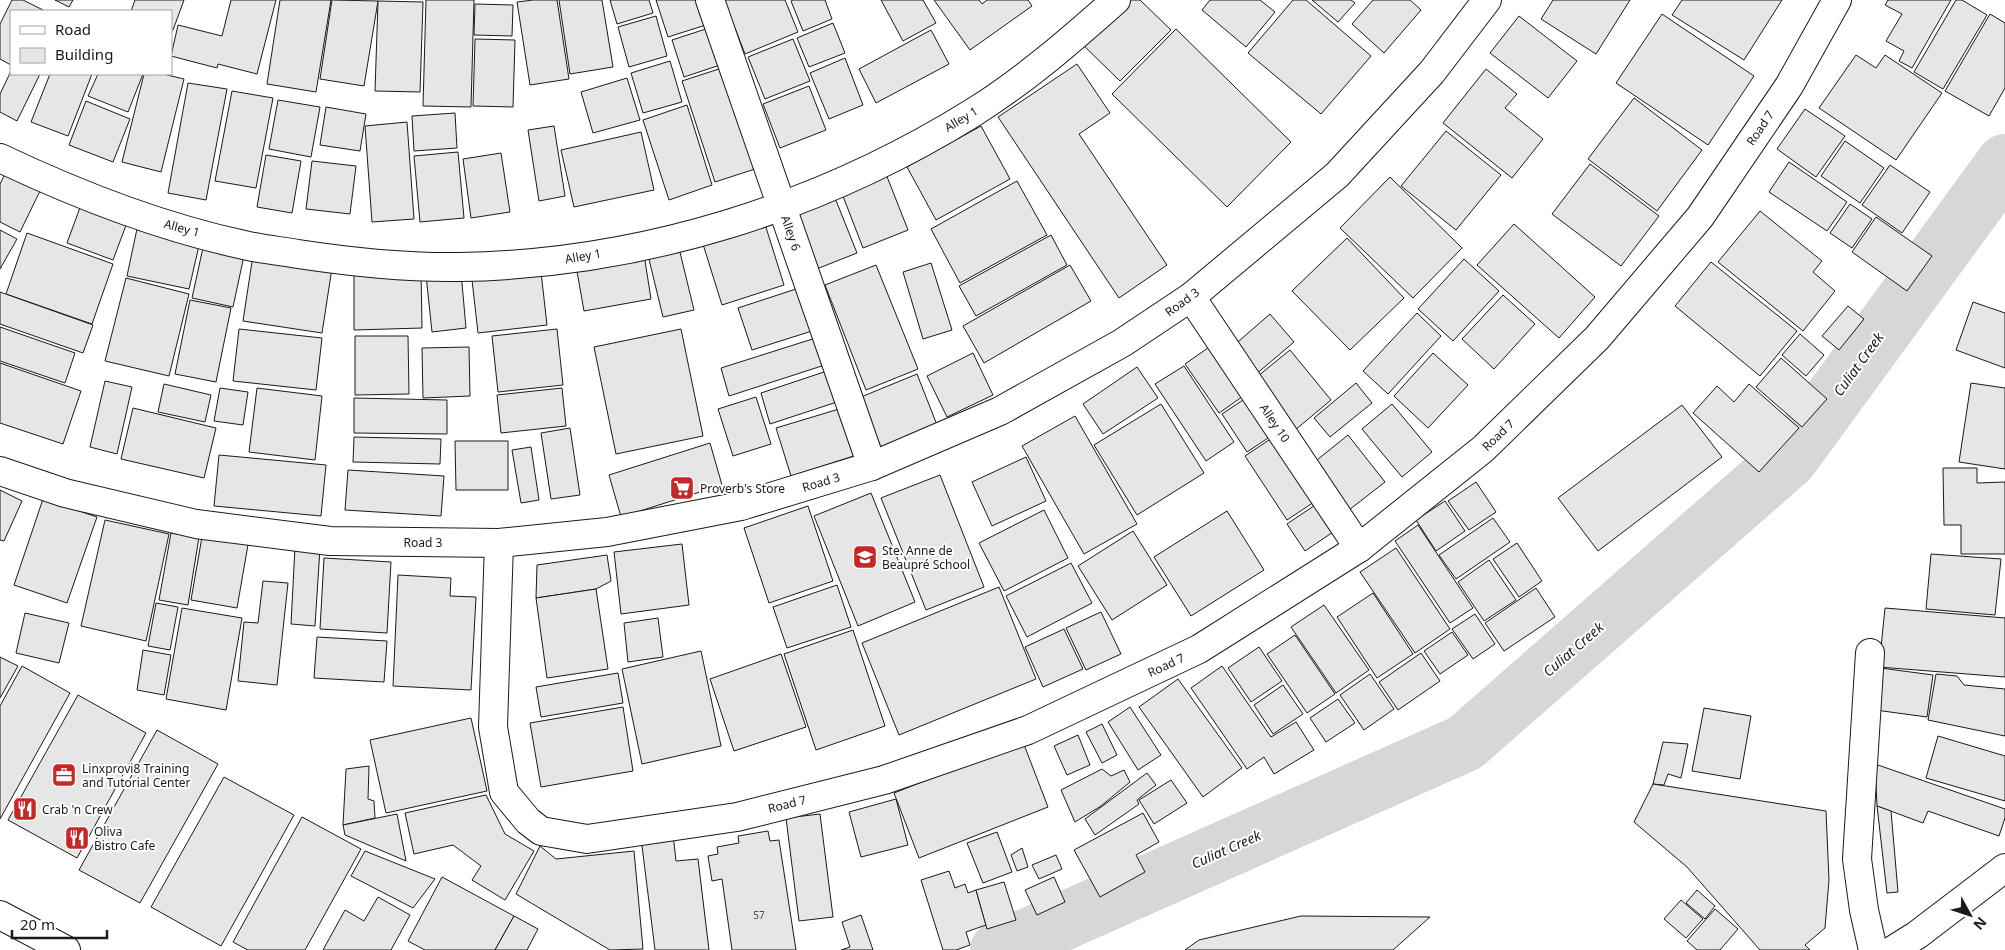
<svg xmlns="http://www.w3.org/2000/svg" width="2005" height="950" font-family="'Noto Sans',sans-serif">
	<rect width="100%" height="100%" fill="#fff"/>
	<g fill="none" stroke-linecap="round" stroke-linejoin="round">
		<!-- river -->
		<polyline stroke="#d7d7d7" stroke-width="58" points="999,950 1465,743 1789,459 2005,163"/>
	</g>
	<!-- building -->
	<g fill="#e6e6e6" stroke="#1a1a1a">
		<polygon points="12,0 23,0 45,11 11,11 11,65 0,59 0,24"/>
		<polygon points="55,0 73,0 69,7"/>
		<polygon points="135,0 184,0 173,30 171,29 171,11 131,11"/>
		<polygon points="231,0 276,0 257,74 218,64 217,68 171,56 178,25 222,36"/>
		<polygon points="280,0 331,0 316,92 267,84"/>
		<polygon points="332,0 378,1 364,86 320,79"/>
		<polygon points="426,0 474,0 471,107 423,106"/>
		<polygon points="533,0 557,0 569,79 530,85 517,2"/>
		<polygon points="559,0 602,0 613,67 570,74"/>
		<polygon points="610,0 649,0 653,13 617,24"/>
		<polygon points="656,0 702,0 709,24 668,37"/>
		<polygon points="724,0 785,0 798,32 745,54"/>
		<polygon points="793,0 825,0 832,19 803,31 791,1"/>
		<polygon points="881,0 923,0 936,23 903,41"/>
		<polygon points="934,0 979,0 982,4 987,0 1028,0 1032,6 970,50"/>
		<polygon points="1123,0 1140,0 1171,30 1120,81 1081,43"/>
		<polygon points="1210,0 1260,0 1275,12 1246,47 1202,10"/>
		<polygon points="1293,0 1306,0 1371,56 1321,114 1248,53"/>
		<polygon points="1312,0 1351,0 1355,3 1338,22"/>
		<polygon points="1373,0 1410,0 1421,10 1384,53 1352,24"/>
		<polygon points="1553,0 1630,0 1596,54 1541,19"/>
		<polygon points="1682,0 1782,0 1744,60 1672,15"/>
		<polygon points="1888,0 1951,0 1912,68 1899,61 1904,51 1886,41 1902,14 1885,5"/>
		<polygon points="1956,0 1962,0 1987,15 1943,89 1914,72"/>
		<polygon points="378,1 423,2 420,92 375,91"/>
		<polygon points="475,4 513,5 512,36 474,35"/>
		<polygon points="1662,14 1754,76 1708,145 1616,83"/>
		<polygon points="1990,14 2005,23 2005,88 1989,116 1945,91"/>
		<polygon points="656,16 667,56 629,67 618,27"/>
		<polygon points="1519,16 1577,61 1548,98 1490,53"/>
		<polygon points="833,23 845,53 809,67 797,38"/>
		<polygon points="712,27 723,64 684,77 672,40"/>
		<polygon points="1176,29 1291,142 1227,207 1112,94"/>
		<polygon points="931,30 949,64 876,103 859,69"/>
		<polygon points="475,39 515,40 513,107 473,106"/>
		<polygon points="793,39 810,81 765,99 748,57"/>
		<polygon points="1856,55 1876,68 1885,55 1942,93 1896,160 1819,108"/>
		<polygon points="845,58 863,105 829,119 810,73"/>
		<polygon points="670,61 682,102 643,113 631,73"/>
		<polygon points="1077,64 1110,113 1079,134 1167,265 1119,298 998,117"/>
		<polygon points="728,66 761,167 715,182 682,81"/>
		<polygon points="1486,69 1517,94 1505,108 1543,139 1512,178 1443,123"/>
		<polygon points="11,71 11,74 40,74 17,121 0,112 0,94"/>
		<polygon points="50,74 92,74 68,136 31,122"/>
		<polygon points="98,74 143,74 128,112 88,96"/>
		<polygon points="144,74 163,74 184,79 161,172 122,162"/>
		<polygon points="627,78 640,120 593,133 581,92"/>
		<polygon points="188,83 227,89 206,200 168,193"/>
		<polygon points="809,86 826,130 780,148 763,104"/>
		<polygon points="232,91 273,98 256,188 215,181"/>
		<polygon points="1634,98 1702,150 1657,211 1588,159"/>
		<polygon points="278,100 320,107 311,157 269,149"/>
		<polygon points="86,101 130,119 113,162 69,145"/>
		<polygon points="687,105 712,185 669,200 643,120"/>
		<polygon points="326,107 366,114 360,151 320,145"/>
		<polygon points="1805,109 1845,136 1816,177 1777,149"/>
		<polygon points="455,113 457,148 414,151 412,116"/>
		<polygon points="407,122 414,219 372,222 365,126"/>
		<polygon points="554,126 565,196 539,201 528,130"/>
		<polygon points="981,126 1010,179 936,220 907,167"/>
		<polygon points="1446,131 1501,175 1456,230 1401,186"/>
		<polygon points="641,132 654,190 574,207 561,150"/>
		<polygon points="1845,141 1884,168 1860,203 1821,176"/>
		<polygon points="458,152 464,218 420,222 414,156"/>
		<polygon points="501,153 510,212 471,218 463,159"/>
		<polygon points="266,155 301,161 292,213 257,207"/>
		<polygon points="312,161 356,166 350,214 306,209"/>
		<polygon points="1789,162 1847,202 1827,231 1769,192"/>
		<polygon points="1590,164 1659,216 1621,266 1552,214"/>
		<polygon points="1890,165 1930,192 1902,233 1862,205"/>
		<polygon points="5,174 40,191 20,232 0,222 0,184"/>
		<polygon points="886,174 908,230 863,248 841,191"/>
		<polygon points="1390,177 1462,248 1413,298 1340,228"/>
		<polygon points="1017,181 1047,235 960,283 931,229"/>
		<polygon points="835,198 857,253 814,270 792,215"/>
		<polygon points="82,202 128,220 113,260 67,243"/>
		<polygon points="1850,204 1872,219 1852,248 1830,233"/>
		<polygon points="1760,211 1822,261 1813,272 1835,291 1803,331 1718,262"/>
		<polygon points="1876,217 1932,256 1907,291 1852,252"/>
		<polygon points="764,221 784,285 722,305 702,241"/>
		<polygon points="138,224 201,237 189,289 127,276"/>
		<polygon points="1514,224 1595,297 1559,338 1477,265"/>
		<polygon points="0,230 17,239 0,269"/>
		<polygon points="27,233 113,264 92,324 6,294"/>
		<polygon points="1051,235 1067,265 976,316 959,286"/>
		<polygon points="1347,238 1404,298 1350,350 1292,291"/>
		<polygon points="204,243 245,251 233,307 192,298"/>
		<polygon points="678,244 694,310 663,317 647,251"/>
		<polygon points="643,248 651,299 584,311 575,260"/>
		<polygon points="253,255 332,268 322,333 243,321"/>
		<polygon points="1464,259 1499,291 1453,341 1418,309"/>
		<polygon points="1711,262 1797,331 1760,376 1675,306"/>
		<polygon points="540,263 547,325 478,333 471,271"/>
		<polygon points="931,263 952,330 923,339 903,272"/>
		<polygon points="876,265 918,369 866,390 825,285"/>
		<polygon points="1070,265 1091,301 984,363 963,326"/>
		<polygon points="421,269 422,328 354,330 354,270"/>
		<polygon points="461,272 466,328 432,332 426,275"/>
		<polygon points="126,278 189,294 169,376 105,361"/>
		<polygon points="799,288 812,331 752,350 738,308"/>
		<polygon points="0,292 93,325 83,353 0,324"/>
		<polygon points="1503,295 1535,324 1494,369 1462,339"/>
		<polygon points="190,300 231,308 216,382 175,374"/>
		<polygon points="1973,302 2005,313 2005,368 1956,350"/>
		<polygon points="1848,306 1864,319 1839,350 1822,336"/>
		<polygon points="1417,313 1441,336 1388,394 1363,371"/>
		<polygon points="1270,314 1294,342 1255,375 1232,347"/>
		<polygon points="0,327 75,353 65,383 0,361"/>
		<polygon points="239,329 322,338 316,390 233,381"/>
		<polygon points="557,329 563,385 498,392 492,336"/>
		<polygon points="681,329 703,436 616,454 594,347"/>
		<polygon points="1800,334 1824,355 1806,376 1782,355"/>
		<polygon points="355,336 408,336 409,394 355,395"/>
		<polygon points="822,336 831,363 729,396 721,368"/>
		<polygon points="1215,343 1249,392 1219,413 1185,364"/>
		<polygon points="469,347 470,396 423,398 422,348"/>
		<polygon points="1290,350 1331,400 1295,430 1253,380"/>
		<polygon points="973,353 993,395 947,417 927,376"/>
		<polygon points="1433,353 1468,385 1428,428 1394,396"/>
		<polygon points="1781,358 1827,399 1802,427 1756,387"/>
		<polygon points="0,363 81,391 63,444 0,423"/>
		<polygon points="1184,366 1234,442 1206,461 1155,384"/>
		<polygon points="1137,367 1158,398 1103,434 1083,404"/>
		<polygon points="830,370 840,401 770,424 761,393"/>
		<polygon points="917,374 937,425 881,448 861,397"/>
		<polygon points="105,381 132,387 117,454 90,447"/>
		<polygon points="1356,383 1372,403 1330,437 1314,418"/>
		<polygon points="1971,383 2005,388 2005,469 1959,462"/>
		<polygon points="164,384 211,395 205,422 158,412"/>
		<polygon points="1749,384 1799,428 1759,472 1693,413 1717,386 1734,402"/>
		<polygon points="220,388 248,392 243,425 214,421"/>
		<polygon points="257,388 322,396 315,460 249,452"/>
		<polygon points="562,388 566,426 501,433 497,395"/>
		<polygon points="1252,394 1277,432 1247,452 1222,414"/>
		<polygon points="756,397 771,444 733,456 718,409"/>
		<polygon points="354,398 447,400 447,434 354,433"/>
		<polygon points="1161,404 1204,473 1137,515 1094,445"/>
		<polygon points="1392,404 1432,452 1402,477 1362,429"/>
		<polygon points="1682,405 1722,457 1598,551 1558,498"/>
		<polygon points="849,406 863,453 791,476 776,428"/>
		<polygon points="133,408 216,428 204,478 121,459"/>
		<polygon points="1075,416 1137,524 1084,554 1022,446"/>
		<polygon points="570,428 580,495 551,499 541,433"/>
		<polygon points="1281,432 1323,496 1287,520 1245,456"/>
		<polygon points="1348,435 1385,482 1349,510 1312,464"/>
		<polygon points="354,437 441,439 440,464 353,462"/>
		<polygon points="455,441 508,441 508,490 456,490"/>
		<polygon points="710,443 722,485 621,517 609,475"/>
		<polygon points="531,447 539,500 521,503 512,450"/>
		<polygon points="219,455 326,465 321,516 214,506"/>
		<polygon points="1026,457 1046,501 992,526 972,482"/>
		<polygon points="1943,468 1977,468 1977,483 2005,482 2005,554 1961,554 1961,525 1944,525"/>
		<polygon points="348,470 444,476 441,516 345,510"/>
		<polygon points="940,475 984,587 926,610 881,498"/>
		<polygon points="1476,482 1496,512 1469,530 1448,501"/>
		<polygon points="0,490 22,501 4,541 0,540"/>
		<polygon points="871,493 915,602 858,626 814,516"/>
		<polygon points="43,499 97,517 67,603 14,585"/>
		<polygon points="1324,499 1342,526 1305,551 1287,524"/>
		<polygon points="1445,501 1465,531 1436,551 1416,520"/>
		<polygon points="808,506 833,581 769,603 744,528"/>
		<polygon points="1044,510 1068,558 1004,591 979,543"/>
		<polygon points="1227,511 1264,570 1191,616 1154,557"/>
		<polygon points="1493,518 1510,542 1456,579 1439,555"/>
		<polygon points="105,520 169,534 146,641 81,626"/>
		<polygon points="1418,525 1473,608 1450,623 1395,541"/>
		<polygon points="203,531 249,539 237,608 191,600"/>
		<polygon points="1133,531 1167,585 1112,620 1078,566"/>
		<polygon points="171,533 199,537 188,605 159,600"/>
		<polygon points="1517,543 1542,581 1519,597 1493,559"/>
		<polygon points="682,544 689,605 621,614 614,552"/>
		<polygon points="295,547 320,548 315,626 291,624"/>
		<polygon points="1396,548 1450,629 1415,653 1360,572"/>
		<polygon points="1931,554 2001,559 1995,615 1926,609"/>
		<polygon points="607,555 611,581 596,589 536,598 537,565"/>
		<polygon points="324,558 391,562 387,633 320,629"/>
		<polygon points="1489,560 1516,600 1484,621 1458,582"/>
		<polygon points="1071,563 1092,603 1027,637 1006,596"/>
		<polygon points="398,575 451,578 450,596 476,597 471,690 393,686"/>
		<polygon points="263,581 288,583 277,685 238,681 244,622 258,623"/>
		<polygon points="837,585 851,627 787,648 773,607"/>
		<polygon points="999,587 1036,679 899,735 862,643"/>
		<polygon points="1536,588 1555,617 1504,651 1485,623"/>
		<polygon points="596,589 608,669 547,678 536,598"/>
		<polygon points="1373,593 1413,654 1377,678 1337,617"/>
		<polygon points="156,603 178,607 170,650 148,646"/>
		<polygon points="1324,605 1369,670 1336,693 1291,627"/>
		<polygon points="182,608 242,618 226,710 166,699"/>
		<polygon points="1885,608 2005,618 2005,677 1879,667"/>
		<polygon points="1101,612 1121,654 1086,670 1066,628"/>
		<polygon points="25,613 69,623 59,663 16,653"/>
		<polygon points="1475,614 1495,644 1473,659 1452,629"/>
		<polygon points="658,618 663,657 628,662 624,623"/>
		<polygon points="1064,629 1083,669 1043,687 1025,647"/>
		<polygon points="853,630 885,726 816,750 784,654"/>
		<polygon points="1452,632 1468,655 1440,674 1424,651"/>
		<polygon points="1295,635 1335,694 1307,713 1267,654"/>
		<polygon points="317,637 387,641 384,682 314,678"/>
		<polygon points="1259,647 1282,681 1251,702 1228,668"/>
		<polygon points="143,650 171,655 164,695 137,690"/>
		<polygon points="701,651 721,746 642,764 622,669"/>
		<polygon points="1421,653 1440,681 1398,710 1379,682"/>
		<polygon points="781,654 806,727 734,751 710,679"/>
		<polygon points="0,657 18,666 0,698"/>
		<polygon points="22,666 70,693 0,819 0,706"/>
		<polygon points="1222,666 1271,737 1296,722 1314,750 1274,774 1264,757 1247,769 1191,688"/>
		<polygon points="1873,667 1933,675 1927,717 1868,709"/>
		<polygon points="618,673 623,703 541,717 536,687"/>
		<polygon points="1370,674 1394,709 1364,730 1340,695"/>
		<polygon points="1936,674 1957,676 1964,685 2005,689 2005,736 1928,720"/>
		<polygon points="1178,679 1242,768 1203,797 1139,707"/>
		<polygon points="1283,685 1303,714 1273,734 1254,705"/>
		<polygon points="78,695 146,733 77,858 8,820"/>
		<polygon points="1338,699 1355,723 1326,742 1310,718"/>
		<polygon points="623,707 633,771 541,787 530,723"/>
		<polygon points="1130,707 1161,755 1138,770 1108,722"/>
		<polygon points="1704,708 1751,716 1740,779 1692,771"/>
		<polygon points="471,718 487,791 386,813 370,740"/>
		<polygon points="1102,724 1117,755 1102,763 1086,732"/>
		<polygon points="157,730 218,764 140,903 79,870"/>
		<polygon points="1078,735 1090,765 1067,775 1054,746"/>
		<polygon points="1938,736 2005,756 2005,801 1926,778"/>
		<polygon points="1023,742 1048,807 919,858 894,793"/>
		<polygon points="1663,742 1688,744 1681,778 1668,774 1664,785 1653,784"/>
		<polygon points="1875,764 2005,809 2005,818 1999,836 1928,811 1923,823 1877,806"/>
		<polygon points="369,766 368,799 374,801 375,818 343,825 346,769"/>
		<polygon points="1102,769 1111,776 1124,770 1130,782 1101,806 1075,822 1061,790"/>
		<polygon points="1147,773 1156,785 1137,800 1139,804 1095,835 1085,819"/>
		<polygon points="224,777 294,815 221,946 151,907"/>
		<polygon points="1171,780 1187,803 1154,824 1139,800"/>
		<polygon points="1653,784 1826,811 1829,880 1825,928 1805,945 1810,950 1760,950 1687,867 1634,822"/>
		<polygon points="486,795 505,834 534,851 505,900 472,880 481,866 453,845 414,854 405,813"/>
		<polygon points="896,799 908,845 861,857 849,812"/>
		<polygon points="1877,806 1891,811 1898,892 1887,893"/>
		<polygon points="1143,813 1159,842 1136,855 1145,872 1100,897 1074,850"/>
		<polygon points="397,814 406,861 345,835 343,825"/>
		<polygon points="820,814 833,917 799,921 786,818"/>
		<polygon points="302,817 361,849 305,950 248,950 233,942"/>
		<polygon points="768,831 770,841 779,840 796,950 732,950 722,879 712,881 708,856 718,854 717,847 739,843 738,836"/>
		<polygon points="997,832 1012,872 983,883 967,843"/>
		<polygon points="673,834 676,861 698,859 709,950 655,950 641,838"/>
		<polygon points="540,846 556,859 634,851 643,949 610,950 516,894"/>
		<polygon points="1022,848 1028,867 1017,871 1011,855"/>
		<polygon points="365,851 435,879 413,908 351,876"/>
		<polygon points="1056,855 1062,869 1039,879 1032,865"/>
		<polygon points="949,871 955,888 965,884 968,893 976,890 986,925 966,932 970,945 956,950 943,950 921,880"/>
		<polygon points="442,877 514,916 495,950 425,950 408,941"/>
		<polygon points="1054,877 1065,902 1037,915 1025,890"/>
		<polygon points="1004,882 1016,920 987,929 976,890"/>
		<polygon points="1697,890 1715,906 1705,919 1686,903"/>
		<polygon points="378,897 410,915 391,950 323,950 345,910 364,921"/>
		<polygon points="1681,900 1703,919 1686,938 1664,919"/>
		<polygon points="1715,909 1738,929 1720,950 1697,950 1687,941"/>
		<polygon points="861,915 873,950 841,950 850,947 842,922"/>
		<polygon points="514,916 538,929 527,950 495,950"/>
		<polygon points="1301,916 1430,917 1393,950 1185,950 1199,940"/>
	</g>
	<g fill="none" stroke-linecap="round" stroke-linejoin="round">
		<defs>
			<g id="street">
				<polyline points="710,0 872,466"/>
				<path d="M0,158C78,195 160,227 244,245C261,249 280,251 298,254C351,262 406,268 460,267C641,264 820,208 974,112C1025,80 1071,40 1116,0"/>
				<polyline points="1191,297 1359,548"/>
				<polyline points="499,543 493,727 504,792 528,821 541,831 587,839 737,817 884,780 1028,730 1199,649 1359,548 1483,449 1597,338 1700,217 1789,86 1837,0"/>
				<polyline points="1870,653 1857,859 1864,910 1873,950"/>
				<polyline points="1893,950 1917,935 2005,868"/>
			</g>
			<g id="secondary">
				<polyline points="0,471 65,493 196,524 330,541 499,543 607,532 741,506 872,466 1000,411 1122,343 1191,297 1337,175 1432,72 1487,0"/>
				<polyline points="0,915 66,950"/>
			</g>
		</defs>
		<!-- street casing -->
		<use href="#street" stroke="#1a1a1a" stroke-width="30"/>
		<!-- secondary casing -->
		<use href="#secondary" stroke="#1a1a1a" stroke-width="30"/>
		<!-- street -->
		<use href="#street" stroke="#fff" stroke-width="28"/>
		<!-- secondary -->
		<use href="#secondary" stroke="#fff" stroke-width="28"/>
	</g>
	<!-- icons -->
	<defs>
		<symbol id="supermarket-square" viewBox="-11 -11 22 22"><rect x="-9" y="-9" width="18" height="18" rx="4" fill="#c62828" stroke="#fff"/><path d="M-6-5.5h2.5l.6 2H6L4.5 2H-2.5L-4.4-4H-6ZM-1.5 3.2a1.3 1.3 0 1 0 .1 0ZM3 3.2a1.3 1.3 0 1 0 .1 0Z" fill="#fff"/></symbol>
		<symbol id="school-square" viewBox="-11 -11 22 22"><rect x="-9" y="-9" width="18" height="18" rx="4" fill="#c62828" stroke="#fff"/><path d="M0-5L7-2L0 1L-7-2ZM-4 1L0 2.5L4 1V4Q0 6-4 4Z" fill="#fff"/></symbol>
		<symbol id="office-square" viewBox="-11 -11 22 22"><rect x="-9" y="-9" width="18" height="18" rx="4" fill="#c62828" stroke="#fff"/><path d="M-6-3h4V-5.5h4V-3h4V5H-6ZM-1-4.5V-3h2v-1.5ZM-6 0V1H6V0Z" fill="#fff"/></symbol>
		<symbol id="restaurant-square" viewBox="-11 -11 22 22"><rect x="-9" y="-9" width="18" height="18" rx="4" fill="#c62828" stroke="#fff"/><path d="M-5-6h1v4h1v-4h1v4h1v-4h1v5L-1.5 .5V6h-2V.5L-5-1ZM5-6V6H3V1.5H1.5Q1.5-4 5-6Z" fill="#fff"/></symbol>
	</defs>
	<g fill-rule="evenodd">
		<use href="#supermarket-square" x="668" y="474" width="28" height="28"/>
		<use href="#school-square" x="851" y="543" width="28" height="28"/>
		<use href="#office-square" x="50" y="761" width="28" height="28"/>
		<use href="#restaurant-square" x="11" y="795" width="28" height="28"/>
		<use href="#restaurant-square" x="63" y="824" width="28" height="28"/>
	</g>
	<g text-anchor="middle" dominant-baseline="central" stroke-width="4" stroke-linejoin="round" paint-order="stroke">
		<!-- number labels -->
		<g font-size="10" fill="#4d4d4d">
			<text x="759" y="915">57</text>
		</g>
		<!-- street labels -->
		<g font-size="12" fill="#1a1a1a" stroke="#fff">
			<text transform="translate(961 119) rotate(-31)">Alley 1</text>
			<text transform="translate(1760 128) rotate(-56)">Road 7</text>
			<text transform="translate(182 228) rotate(15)">Alley 1</text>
			<text transform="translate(791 233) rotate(71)">Alley 6</text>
			<text transform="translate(583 256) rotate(-10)">Alley 1</text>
			<text transform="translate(1182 302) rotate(-36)">Road 3</text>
			<text transform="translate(1275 423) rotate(56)">Alley 10</text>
			<text transform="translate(1498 435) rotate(-44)">Road 7</text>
			<text transform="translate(821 482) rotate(-17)">Road 3</text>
			<text x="423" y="542">Road 3</text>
			<text transform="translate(1166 665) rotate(-25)">Road 7</text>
			<text transform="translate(787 804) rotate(-14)">Road 7</text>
		</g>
		<!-- poi labels -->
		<g font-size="12" fill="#1a1a1a" stroke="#fff" text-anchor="start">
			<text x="700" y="488">Proverb's Store</text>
			<text x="882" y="550">Ste. Anne de<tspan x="882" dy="14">Beaupré School</tspan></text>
			<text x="82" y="768">Linxprovi8 Training<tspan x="82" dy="14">and Tutorial Center</tspan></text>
			<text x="42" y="809">Crab 'n Crew</text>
			<text x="94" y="831">Oliva<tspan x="94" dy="14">Bistro Cafe</tspan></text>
		</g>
		<!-- water labels -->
		<g font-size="14" font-style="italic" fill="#1a1a1a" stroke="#fff">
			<text transform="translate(1858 364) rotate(-54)">Culiat Creek</text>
			<text transform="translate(1573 649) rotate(-41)">Culiat Creek</text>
			<text transform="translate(1226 849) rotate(-24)">Culiat Creek</text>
		</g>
	</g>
	<!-- legend -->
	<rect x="10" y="10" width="162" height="65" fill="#ffffff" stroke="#a3a3a3"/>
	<rect x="20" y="26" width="25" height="8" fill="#ffffff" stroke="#a3a3a3"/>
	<text x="55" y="35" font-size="15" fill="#1a1a1a">Road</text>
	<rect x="20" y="48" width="25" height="15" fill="#e6e6e6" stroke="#a3a3a3"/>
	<text x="55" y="60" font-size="15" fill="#1a1a1a">Building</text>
	<!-- north arrow -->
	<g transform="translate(1970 915) rotate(130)" stroke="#ffffff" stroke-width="4" paint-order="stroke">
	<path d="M0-4L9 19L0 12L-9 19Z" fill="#1a1a1a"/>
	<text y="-8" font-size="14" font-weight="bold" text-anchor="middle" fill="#1a1a1a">N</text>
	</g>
	<!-- scale -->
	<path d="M12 930v8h95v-8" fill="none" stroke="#1a1a1a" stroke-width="2.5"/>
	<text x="20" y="930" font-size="15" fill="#1a1a1a" stroke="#ffffff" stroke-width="4" paint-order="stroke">20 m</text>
</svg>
